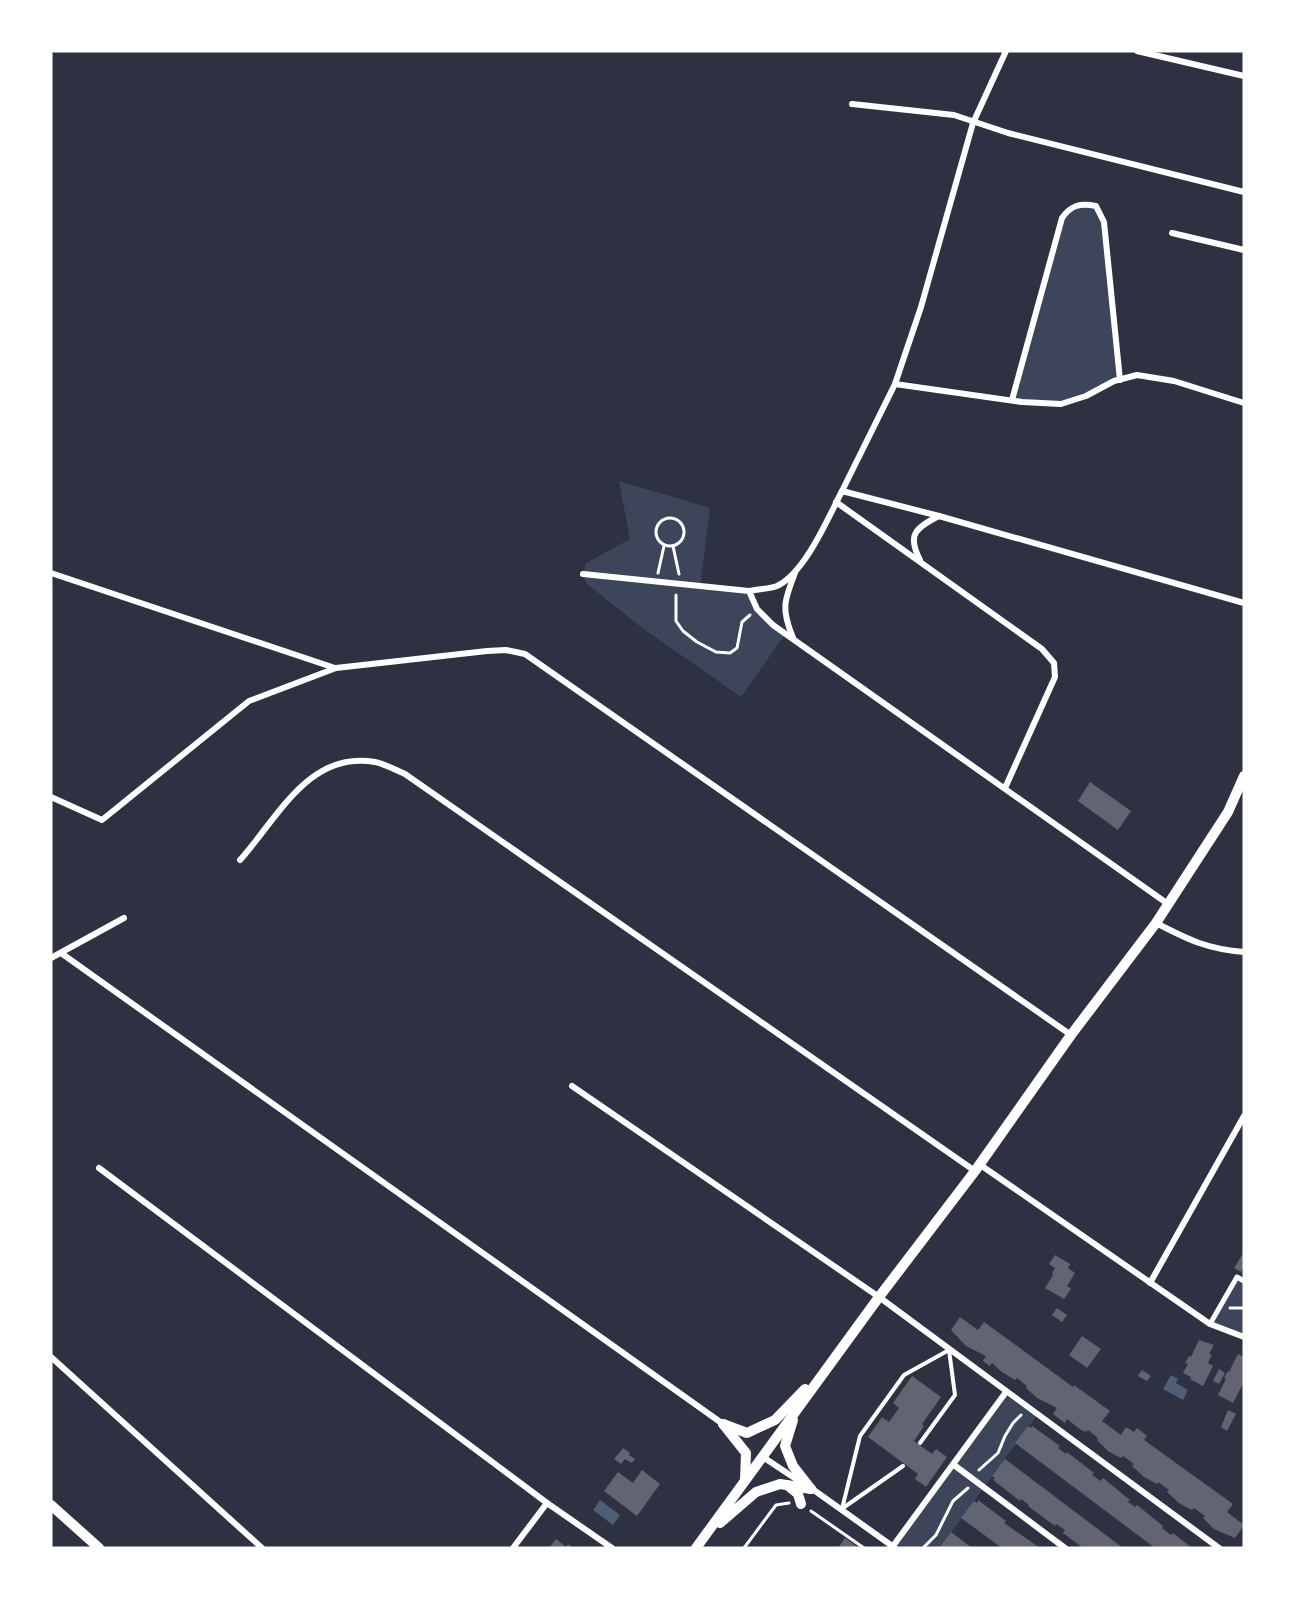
<svg xmlns="http://www.w3.org/2000/svg" width="1295" height="1599" font-family="'Titillium Web',sans-serif">
	<rect width="100%" height="100%" fill="#2d3142"/>
	<!-- green -->
	<g fill="#3c4559">
		<polygon points="1096,206 1104,222 1120,380 1061,404 1012,400 1062,218 1069,208"/>
		<polygon points="619,481 710,508 700,586 749,591 757,609 786,633 741,697 641,627 587,584 583,574 586,563 630,539"/>
		<polygon points="1237,1277 1244,1281 1244,1337 1210,1324"/>
		<polygon points="1006,1392 1037,1415 940,1548 895,1548 893,1546"/>
	</g>
	<!-- water -->
	<g fill="#4f5d75">
		<polygon points="1171,1375 1178,1379 1176,1383 1188,1390 1183,1400 1163,1389"/>
		<polygon points="600,1500 620,1515 613,1525 593,1510"/>
	</g>
	<!-- building -->
	<g fill="#626471">
		<polygon points="1090,782 1131,811 1118,830 1078,801"/>
		<polygon points="1244,1252 1244,1266 1241,1272 1234,1268"/>
		<polygon points="1055,1255 1070,1264 1068,1268 1075,1273 1067,1286 1071,1289 1064,1299 1045,1288 1053,1275 1052,1273 1055,1268 1049,1264"/>
		<polygon points="1057,1308 1067,1315 1062,1322 1052,1315"/>
		<polygon points="960,1317 978,1330 984,1322 1073,1387 1074,1385 1110,1411 1102,1421 1121,1435 1126,1427 1134,1432 1137,1428 1147,1436 1144,1440 1233,1504 1227,1512 1244,1525 1235,1538 1214,1529 1203,1518 1205,1516 1194,1508 1192,1510 1179,1503 1167,1492 1169,1490 1158,1482 1157,1484 1144,1477 1132,1466 1134,1464 1123,1456 1121,1458 1108,1451 1097,1440 1098,1438 1088,1430 1086,1432 1081,1430 1067,1419 1065,1423 1053,1414 1057,1408 1037,1398 1026,1388 1027,1386 1017,1378 1015,1380 1002,1372 992,1363 990,1366 983,1361 986,1356 966,1346 951,1330"/>
		<polygon points="1082,1336 1101,1349 1087,1368 1069,1355"/>
		<polygon points="1199,1340 1214,1345 1209,1354 1212,1355 1208,1363 1213,1366 1203,1386 1190,1379 1191,1377 1183,1373 1188,1364 1185,1363 1189,1356 1191,1357"/>
		<polygon points="1238,1354 1244,1357 1244,1382 1233,1403 1218,1395 1226,1379 1224,1378 1228,1371 1229,1372"/>
		<polygon points="1219,1369 1225,1373 1219,1384 1213,1381"/>
		<polygon points="1142,1370 1151,1376 1147,1381 1138,1376"/>
		<polygon points="912,1376 941,1397 922,1424 924,1426 914,1441 932,1454 936,1449 947,1457 926,1487 915,1479 918,1474 868,1437 882,1417 889,1422 899,1408 893,1403"/>
		<polygon points="1228,1410 1236,1414 1227,1431 1221,1427"/>
		<polygon points="1028,1426 1031,1428 1032,1426 1060,1446 1058,1448 1066,1454 1067,1452 1094,1473 1092,1475 1101,1481 1103,1478 1130,1500 1128,1502 1135,1507 1137,1505 1163,1526 1162,1528 1171,1535 1173,1533 1192,1548 1155,1548 1015,1443"/>
		<polygon points="623,1448 630,1453 629,1455 635,1459 632,1463 625,1459 621,1464 614,1459"/>
		<polygon points="1005,1459 1123,1548 1083,1548 1063,1533 1065,1530 1056,1524 1055,1526 1028,1506 1029,1505 1021,1499 1020,1501 993,1480 995,1478 992,1476"/>
		<polygon points="642,1470 660,1484 637,1516 604,1491 618,1472 633,1483"/>
		<polygon points="978,1500 1006,1521 1004,1523 1040,1548 1002,1548 961,1518 974,1501 977,1503"/>
		<polygon points="951,1532 972,1548 939,1548"/>
		<polygon points="845,1538 859,1548 838,1548"/>
		<polygon points="556,1539 566,1547 568,1544 573,1548 549,1548"/>
	</g>
	<g fill="none" stroke-linecap="round" stroke-linejoin="round">
		<!-- path -->
		<g stroke="#fff" stroke-width="3">
			<circle cx="670" cy="532" r="14"/>
			<polyline points="673,546 679,574"/>
			<polyline points="658,573 664,546"/>
			<polyline points="676,595 676,621 683,631 697,642 716,652 730,653 737,648 742,622 750,615"/>
			<polyline points="1230,1308 1244,1308"/>
			<polyline points="979,1470 998,1453 1005,1436 1013,1423 1021,1415"/>
			<polyline points="811,1511 864,1548"/>
			<polyline points="744,1548 776,1505 789,1503"/>
			<polyline points="923,1548 936,1535 953,1501 968,1488"/>
		</g>
		<!-- service -->
		<g stroke="#fff" stroke-width="4">
			<polyline points="843,1508 903,1466"/>
			<polyline points="842,1509 860,1436 904,1375 949,1350 955,1395 920,1443"/>
		</g>
		<!-- pedestrian -->
		<polyline stroke="#fff" stroke-width="5" points="1210,1324 1237,1277 1244,1281"/>
		<!-- minor -->
		<g stroke="#fff" stroke-width="6">
			<polyline points="1137,51 1244,76"/>
			<polyline points="852,104 954,115 1008,133 1244,192"/>
			<polyline points="1172,233 1244,250"/>
			<polyline points="895,384 1022,402 1061,404 1086,396 1114,381 1137,375 1174,381 1244,403"/>
			<path d="M1012,400L1062,218C1071,205 1080,203 1096,206L1104,222L1120,380"/>
			<polyline points="842,491 895,384 921,307 973,123 1006,51"/>
			<polyline points="836,502 1042,649 1054,663 1055,677 1005,788"/>
			<path d="M920,560C907,535 915,528 939,516"/>
			<polyline points="51,573 335,668"/>
			<path d="M583,574L749,591C758,589 769,589 777,586C805,573 828,518 842,491L939,516L1244,603"/>
			<polyline points="749,591 757,609 773,625 1168,904"/>
			<path d="M793,638C781,609 784,601 795,573"/>
			<polyline points="51,797 102,820 249,701 336,668 487,651 506,650 525,654 1071,1035"/>
			<path d="M240,860C277,819 309,750 375,762C385,764 396,770 405,774L975,1171"/>
			<path d="M1156,923C1189,940 1207,949 1244,952"/>
			<polyline points="61,953 723,1424"/>
			<polyline points="51,958 124,918"/>
			<polyline points="572,1086 879,1297 1219,1548"/>
			<polyline points="979,1164 1210,1324 1244,1337"/>
			<polyline points="99,1168 547,1503 612,1548"/>
			<polyline points="1150,1283 1244,1116"/>
			<polyline points="51,1357 262,1548"/>
			<polyline points="763,1457 802,1483"/>
			<polyline points="954,1465 1065,1548"/>
			<polyline points="811,1488 895,1548"/>
			<polyline points="893,1546 1006,1392"/>
			<polyline points="513,1548 547,1503"/>
		</g>
		<!-- secondary -->
		<g stroke="#fff" stroke-width="10">
			<polyline points="793,1420 785,1446 793,1466 811,1489"/>
			<polyline points="723,1424 747,1433 775,1420 805,1389"/>
			<polyline points="723,1424 746,1453 745,1480"/>
			<polyline points="787,1485 798,1494 801,1504"/>
			<polyline points="51,1505 99,1548"/>
			<polyline points="720,1523 756,1492 780,1484 811,1489"/>
			<polyline points="696,1548 879,1297 975,1171 1071,1035 1156,923 1228,812 1244,776"/>
		</g>
	</g>
	<!-- border -->
	<rect width="1295" height="1599" fill="none" stroke="#ffffff" stroke-width="105"/>
</svg>
